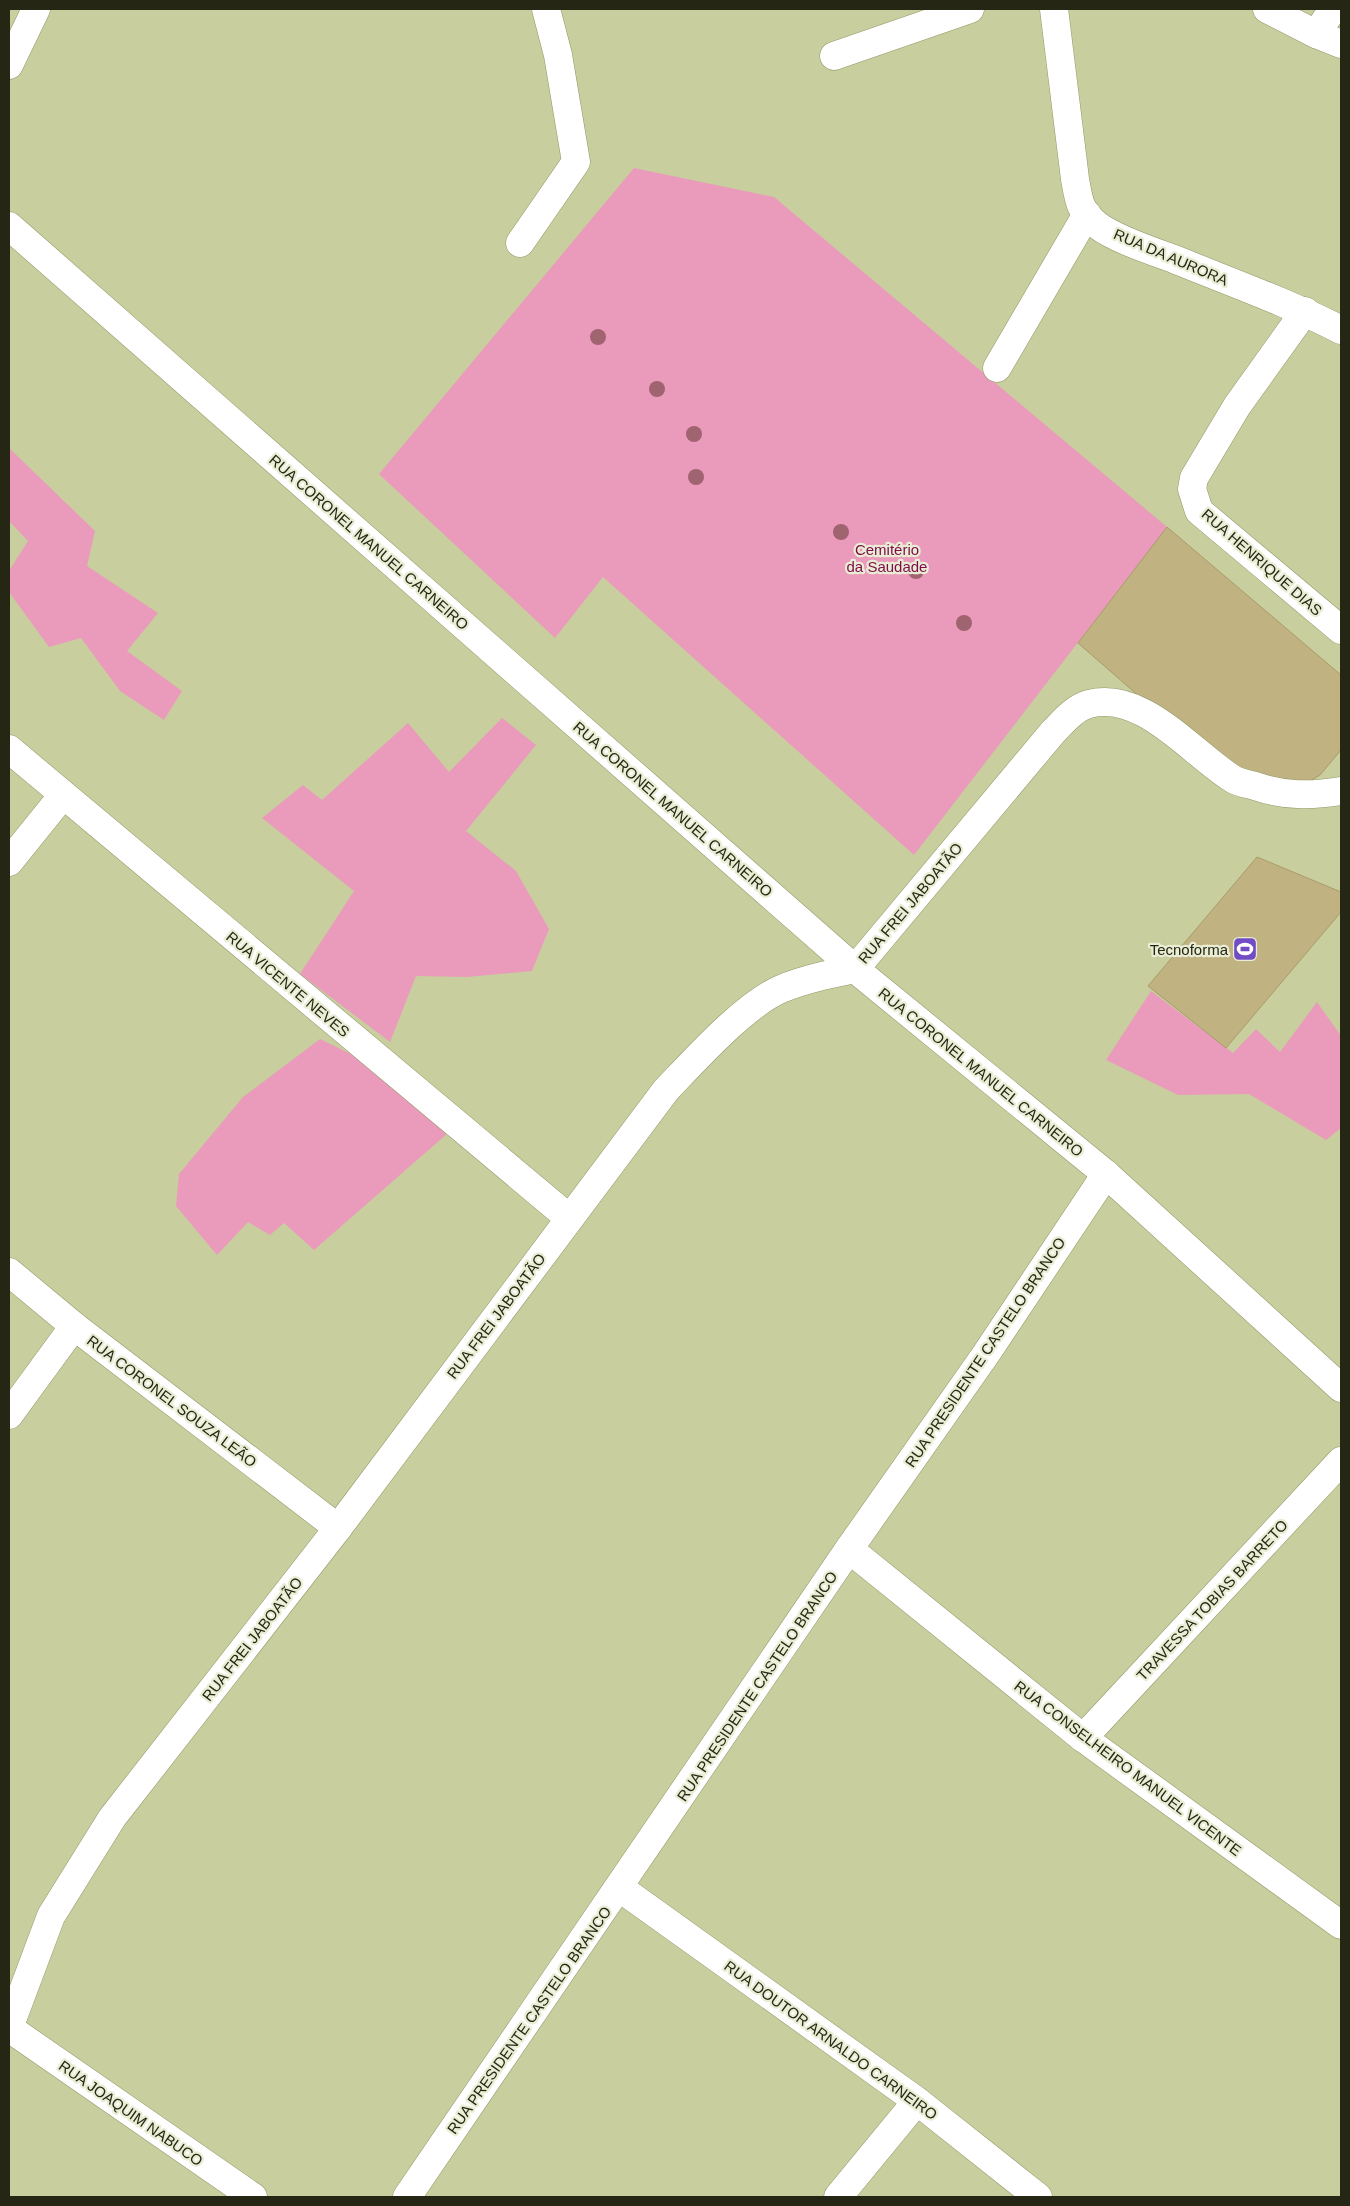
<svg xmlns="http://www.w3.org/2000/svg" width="1350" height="2206" font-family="Arial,sans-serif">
	<rect width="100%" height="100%" fill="#c8ce9d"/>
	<!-- green -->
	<g fill="#ea9bbb">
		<polygon points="634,168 774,197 1167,527 914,855 603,577 555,638 379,474"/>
		<polygon points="9,448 95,531 87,566 158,613 127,651 182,691 164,720 120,691 81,638 49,647 9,592 9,571 28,541 9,521"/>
		<polygon points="502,718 536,745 466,831 516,871 549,929 532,971 467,977 416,976 390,1042 300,974 354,891 262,818 303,785 322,800 408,723 449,772"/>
		<polygon points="1151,991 1233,1053 1256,1029 1280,1052 1317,1002 1341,1036 1341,1128 1326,1140 1249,1094 1178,1095 1106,1060"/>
		<polygon points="320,1039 355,1056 448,1133 314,1250 284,1223 270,1235 248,1222 217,1255 176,1206 179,1174 243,1097"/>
	</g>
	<!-- building -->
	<g fill="#c0b281" stroke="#a99b6b">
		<polygon points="1167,527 1341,675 1341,750 1320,775 1298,788 1268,787 1195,745 1078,643"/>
		<polygon points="1257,857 1341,892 1341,912 1226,1048 1148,986"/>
	</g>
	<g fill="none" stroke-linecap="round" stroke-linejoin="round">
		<defs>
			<g id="minor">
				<path d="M1054,9L1075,179C1079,201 1079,210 1097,225C1115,239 1152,251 1174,259C1230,282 1287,302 1341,330"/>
				<polyline points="1267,9 1316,34"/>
				<polyline points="1333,9 1316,34 1341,44"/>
				<polyline points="834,56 970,9"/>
				<polyline points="9,65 36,9"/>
				<polyline points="9,226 855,969 1106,1174 1341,1388"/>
				<polyline points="520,243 576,162 558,55 546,9"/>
				<polyline points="1305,311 1237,406 1194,478 1192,489 1199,511 1341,630"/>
				<polyline points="997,368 1087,214"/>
				<polyline points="9,749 569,1218"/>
				<polyline points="9,862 63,795"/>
				<polyline points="9,1272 74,1326 338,1528"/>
				<polyline points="9,1415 74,1326"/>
				<polyline points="849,1549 1083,1738 1341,1925"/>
				<polyline points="1083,1738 1341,1461"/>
				<polyline points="620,1888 917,2101 1038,2197"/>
				<path d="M9,2028L51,1916L112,1818L338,1528L666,1090C695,1060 744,1005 781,989C805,979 830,974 855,969L1053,732C1063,722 1074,708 1089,704C1143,690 1191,753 1233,779C1239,783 1248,784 1255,786C1284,796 1311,796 1341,791"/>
				<polyline points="9,2028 253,2197"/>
				<polyline points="407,2197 849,1549 986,1354 1106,1174"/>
				<polyline points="838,2197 917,2101"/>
			</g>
		</defs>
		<!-- minor casing -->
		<use href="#minor" stroke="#929868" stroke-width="29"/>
		<!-- minor -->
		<use href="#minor" stroke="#fff" stroke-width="28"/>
	</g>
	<!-- trees -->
	<g fill="#a06370">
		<circle cx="598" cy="337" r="8"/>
		<circle cx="657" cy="389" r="8"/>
		<circle cx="694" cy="434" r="8"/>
		<circle cx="696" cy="477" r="8"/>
		<circle cx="841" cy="532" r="8"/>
		<circle cx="916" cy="571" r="8"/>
		<circle cx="964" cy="623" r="8"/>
	</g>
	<!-- icons -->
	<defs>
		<symbol id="stadium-square" viewBox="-11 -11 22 22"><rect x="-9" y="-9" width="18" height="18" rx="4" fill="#724cc5" stroke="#e9edd4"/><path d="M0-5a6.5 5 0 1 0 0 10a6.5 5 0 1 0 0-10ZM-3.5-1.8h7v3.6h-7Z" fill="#fff"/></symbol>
	</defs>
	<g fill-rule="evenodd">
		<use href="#stadium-square" x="1231" y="935" width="28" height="28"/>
	</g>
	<g text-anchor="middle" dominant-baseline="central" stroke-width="4.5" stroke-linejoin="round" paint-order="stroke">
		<!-- street labels -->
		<g font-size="15" fill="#252714" stroke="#e9edd4">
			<text transform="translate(1171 257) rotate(23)">RUA DA AURORA</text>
			<text transform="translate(369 542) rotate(41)">RUA CORONEL MANUEL CARNEIRO</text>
			<text transform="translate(1262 562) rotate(41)">RUA HENRIQUE DIAS</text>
			<text transform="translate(673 809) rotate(41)">RUA CORONEL MANUEL CARNEIRO</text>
			<text transform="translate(910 903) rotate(-50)">RUA FREI JABOATÃO</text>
			<text transform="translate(288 984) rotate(40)">RUA VICENTE NEVES</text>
			<text transform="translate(981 1072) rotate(39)">RUA CORONEL MANUEL CARNEIRO</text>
			<text transform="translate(496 1316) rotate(-53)">RUA FREI JABOATÃO</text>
			<text transform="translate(985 1352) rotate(-56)">RUA PRESIDENTE CASTELO BRANCO</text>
			<text transform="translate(172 1401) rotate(37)">RUA CORONEL SOUZA LEÃO</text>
			<text transform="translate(1212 1600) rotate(-47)">TRAVESSA TOBIAS BARRETO</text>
			<text transform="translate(252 1639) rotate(-52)">RUA FREI JABOATÃO</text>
			<text transform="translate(757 1686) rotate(-56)">RUA PRESIDENTE CASTELO BRANCO</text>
			<text transform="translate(1128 1768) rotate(37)">RUA CONSELHEIRO MANUEL VICENTE</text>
			<text transform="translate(529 2020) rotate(-55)">RUA PRESIDENTE CASTELO BRANCO</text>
			<text transform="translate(831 2040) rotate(36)">RUA DOUTOR ARNALDO CARNEIRO</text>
			<text transform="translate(131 2113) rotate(35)">RUA JOAQUIM NABUCO</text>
		</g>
		<!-- park labels -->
		<g font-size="15" fill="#7f0c4c" stroke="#e9edd4">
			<text x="887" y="549">Cemitério<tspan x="887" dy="17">da Saudade</tspan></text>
		</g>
		<!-- poi labels -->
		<g font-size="15" fill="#252714" stroke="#e9edd4" text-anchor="end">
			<text x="1228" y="949">Tecnoforma</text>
		</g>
	</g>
	<!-- border -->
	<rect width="1350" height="2206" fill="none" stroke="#252714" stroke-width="20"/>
</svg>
